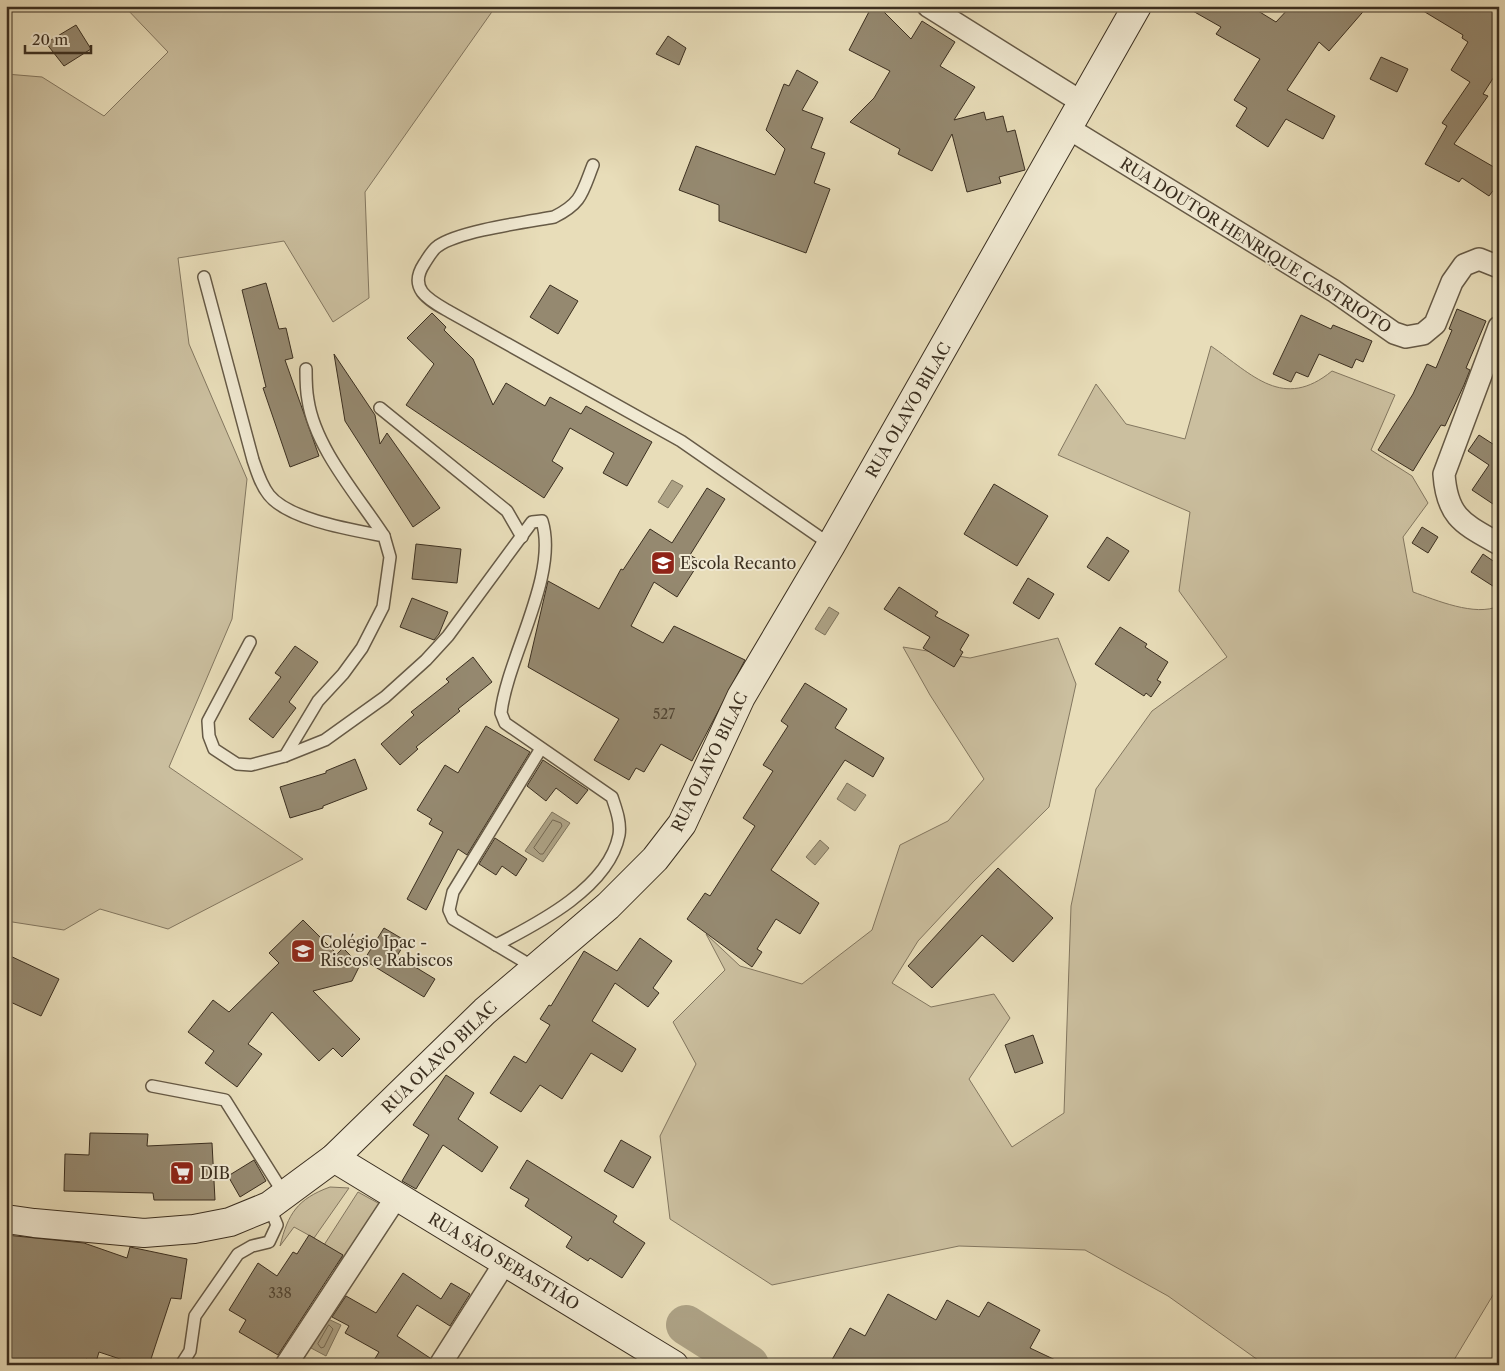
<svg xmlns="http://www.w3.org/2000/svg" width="1505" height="1371" font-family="'Libre Caslon Text',serif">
	<rect width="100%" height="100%" fill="#e8ddb9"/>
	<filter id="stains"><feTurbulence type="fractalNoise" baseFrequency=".004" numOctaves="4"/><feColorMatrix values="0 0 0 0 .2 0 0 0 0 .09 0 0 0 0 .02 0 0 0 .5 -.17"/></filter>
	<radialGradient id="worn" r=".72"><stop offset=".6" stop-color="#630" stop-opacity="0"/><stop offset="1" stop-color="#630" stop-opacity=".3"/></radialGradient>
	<!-- green -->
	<g fill="#cbbf9f" stroke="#837760">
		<polygon points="124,6 496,6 365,192 369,298 333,322 284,241 178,258 189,344 247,479 232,619 169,767 303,859 168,929 100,909 64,930 6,921 6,74 42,77 104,116 168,52"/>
		<path d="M1211,346C1253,375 1283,411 1332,371L1395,395L1371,450L1412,476L1428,503L1403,537L1413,592C1436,600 1475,617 1499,606V1285L1451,1365H1265L1168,1296L1085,1250L959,1246L772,1285L670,1219L660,1136L696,1064L673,1022L725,970L706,934L740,966L802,984L872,930L900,845L948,821L984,779L930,695L903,647L970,658L1058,638L1076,684L1049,807L973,882L918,941L892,983L931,1007L994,994L1010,1018L969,1079L1012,1147L1064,1113L1071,906L1096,789L1152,711L1227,657L1179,591L1190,512L1058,455L1096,384L1126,424L1185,439Z"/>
		<path d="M330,1187L349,1188L314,1238L294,1227L280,1246C288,1214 297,1199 330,1187Z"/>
		<polygon points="358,1192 387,1208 343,1276 334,1271 343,1256 324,1245"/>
	</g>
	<!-- water -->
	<g fill="#ada285" stroke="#7f745d">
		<polygon points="672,480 683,486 668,508 658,502"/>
		<polygon points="829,607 839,613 825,635 815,629"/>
		<polygon points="847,783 866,795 855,811 837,799"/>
		<polygon points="552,812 570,823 543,862 525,851"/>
		<polygon points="820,840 829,848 815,865 806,857"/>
		<polygon points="326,1318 341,1325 326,1356 311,1348"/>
	</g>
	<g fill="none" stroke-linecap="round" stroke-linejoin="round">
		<!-- shore -->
		<g stroke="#746852" stroke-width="1">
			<polygon points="553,820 561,823 562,826 543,854 540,854 534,848"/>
			<polygon points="329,1325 333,1329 324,1347 321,1348 318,1344"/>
		</g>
		<!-- river -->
		<polyline stroke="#ada285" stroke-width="40" points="686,1325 749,1365"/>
	</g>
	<!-- building -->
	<g fill="#958970" stroke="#3b2f20">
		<polygon points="872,6 878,6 911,39 922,21 955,42 940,66 975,87 954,120 984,112 986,120 1003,116 1007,132 1015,130 1025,170 999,177 1001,183 967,192 952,134 932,171 898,154 900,149 850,122 874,98 890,71 849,50"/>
		<polygon points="1184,6 1250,6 1276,22 1291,6 1368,6 1329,51 1319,42 1287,90 1335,116 1323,139 1286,119 1268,147 1236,126 1247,108 1234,100 1260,59 1216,34 1221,27"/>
		<polygon points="1415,6 1499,6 1499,69 1483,94 1488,96 1454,144 1499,170 1499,183 1489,196 1462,178 1459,182 1425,164 1447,126 1442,123 1470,82 1451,70 1468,42 1462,38 1463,35"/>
		<polygon points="76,25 91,49 64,66 46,43"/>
		<polygon points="668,36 686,48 679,65 656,54"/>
		<polygon points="1381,57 1408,69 1397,92 1370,79"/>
		<polygon points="797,70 818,82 802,110 823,118 811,148 825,153 814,183 830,189 806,253 719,221 719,205 679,190 696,146 775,175 785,149 766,130 784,84 789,86"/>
		<polygon points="266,283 279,329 286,328 293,358 285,360 319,456 290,467 263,388 266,387 242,290"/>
		<polygon points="550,285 578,301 558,334 530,317"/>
		<polygon points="1457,309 1486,321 1466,368 1470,370 1464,385 1445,426 1441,425 1413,471 1378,450 1413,394 1427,364 1436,368 1452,330 1449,329"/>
		<polygon points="432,313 446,327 444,330 473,359 493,405 506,383 545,406 550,397 581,414 586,406 652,442 627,486 603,473 614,453 570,428 552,461 563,468 544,498 406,405 434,364 407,338"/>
		<polygon points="1301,315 1331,329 1333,325 1372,341 1363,362 1356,359 1352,368 1319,354 1308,377 1296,372 1291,382 1273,374"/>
		<polygon points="334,354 375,415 380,444 387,433 440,508 413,527 345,421"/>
		<polygon points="1479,435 1499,448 1499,508 1472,490 1489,465 1468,451"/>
		<polygon points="994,484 1048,516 1017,566 964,534"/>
		<polygon points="707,488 725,499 690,555 700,561 677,597 654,582 631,626 663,643 674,626 745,660 692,761 661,744 644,772 636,768 629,780 594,760 619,719 528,667 548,581 599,609 621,569 623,570 650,529 672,543"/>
		<polygon points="1422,527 1438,537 1428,553 1412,543"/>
		<polygon points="1107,537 1129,551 1109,581 1087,567"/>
		<polygon points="416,544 461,549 457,583 412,579"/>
		<polygon points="1483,554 1499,565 1499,590 1471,572"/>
		<polygon points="1028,578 1054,594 1039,619 1013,603"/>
		<polygon points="899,587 938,612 935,616 969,635 960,650 963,652 954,667 923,648 930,637 884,609"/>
		<polygon points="412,598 448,612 439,634 434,640 400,627"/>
		<polygon points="1120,627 1147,644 1145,647 1168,662 1157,680 1161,682 1151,697 1146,693 1144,696 1095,664"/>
		<polygon points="295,646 318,662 289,702 296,708 273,738 249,719 281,677 275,673"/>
		<polygon points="473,657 492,682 458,709 460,711 416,747 418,749 400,765 381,744 414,715 411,712 449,682 446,679"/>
		<polygon points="805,683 847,709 835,728 884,758 873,777 845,760 771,870 819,903 800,934 776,919 757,949 762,952 752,967 687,919 705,893 710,896 755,826 743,818 773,771 763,765 788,726 781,721"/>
		<polygon points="486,726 530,752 467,855 458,849 426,910 407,899 443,832 429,824 432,819 417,810 445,765 458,773"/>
		<polygon points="355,759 367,789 323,806 323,808 290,818 280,787 326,773 326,771"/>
		<polygon points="543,760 588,790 577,804 556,788 546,801 527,786"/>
		<polygon points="495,838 527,859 516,876 502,866 496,875 479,864"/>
		<polygon points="998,868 1053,918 1013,962 982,935 932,988 908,966"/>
		<polygon points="303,920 337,954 343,948 360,965 352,981 313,991 360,1039 342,1057 333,1048 319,1061 272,1012 248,1044 262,1054 237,1087 205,1063 214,1051 188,1032 213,1000 229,1012 279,963 269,953"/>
		<polygon points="384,928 406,941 397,956 435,979 424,997 364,960"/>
		<polygon points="640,938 672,961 653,988 659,993 648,1007 615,983 592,1021 636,1049 622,1072 591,1053 562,1099 540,1085 521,1112 490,1093 514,1056 526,1063 550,1025 540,1019 549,1005 551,1006 584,951 617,971"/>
		<polygon points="6,954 59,979 41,1016 6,1000"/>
		<polygon points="1033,1035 1043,1063 1015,1073 1005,1045"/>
		<polygon points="446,1075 474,1093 458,1119 498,1147 482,1172 443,1145 416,1189 402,1181 429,1135 413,1125"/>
		<polygon points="90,1133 148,1134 147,1146 212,1143 215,1200 154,1200 153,1193 64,1191 65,1154 89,1155"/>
		<polygon points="621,1140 651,1157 633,1188 604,1171"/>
		<polygon points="254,1160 266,1181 240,1197 228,1176"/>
		<polygon points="527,1160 617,1216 613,1222 645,1243 622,1278 590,1258 588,1261 566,1247 572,1237 525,1206 529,1199 510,1188"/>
		<polygon points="6,1235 84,1243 127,1258 130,1247 187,1259 181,1299 171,1298 149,1365 138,1365 99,1352 96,1362 86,1359 84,1365 6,1365"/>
		<polygon points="309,1235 343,1255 278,1355 239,1332 246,1320 229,1310 258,1263 277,1276 293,1252 297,1254"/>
		<polygon points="403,1273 441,1299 451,1283 470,1294 450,1326 417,1305 397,1336 430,1358 428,1365 371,1365 379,1352 345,1333 349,1326 332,1317 346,1296 376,1313"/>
		<polygon points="888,1294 936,1320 947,1300 979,1317 988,1302 1040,1330 1030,1348 1066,1365 829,1365 850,1328 865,1336"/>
	</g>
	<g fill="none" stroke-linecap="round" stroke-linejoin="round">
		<defs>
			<g id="lane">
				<path d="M593,165C582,193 582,203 554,217C526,222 459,231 438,246C432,250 428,258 424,264C407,290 431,301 450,312L681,441L831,545"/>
				<path d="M204,277L253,460C257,472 261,485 269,495C289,520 353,530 384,536L390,557L383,607L362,648L343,674L318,701L285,756"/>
				<path d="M306,369C306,379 306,390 308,400C315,448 358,496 384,536"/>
				<polyline points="380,408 507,511 522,537"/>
				<path d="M250,642L208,721L209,736L214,749L237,764L251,765L285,756L325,740L385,697L426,660L448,636L532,522L542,521C559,575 507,658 501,713L505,723L612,797C616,809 621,822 619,835C609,887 539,923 496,945"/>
				<polyline points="535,968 453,919 449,910 453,892 540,750"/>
				<polyline points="152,1086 225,1100 284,1194"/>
				<polyline points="181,1365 190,1351 195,1316 238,1254 252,1246 269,1242 277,1225 269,1206"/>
			</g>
			<g id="street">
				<polyline points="928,6 1083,103"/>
				<polyline points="1068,128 1334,291 1394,333 1406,337 1423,334 1435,324 1452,282 1464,265 1479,259 1499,267"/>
				<path d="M1499,327L1444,474C1447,518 1464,524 1499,544"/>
				<polyline points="286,1365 397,1196"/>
				<polyline points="440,1365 506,1261"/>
			</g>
			<g id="secondary">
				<polyline points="334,1158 674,1365"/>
				<polyline points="6,1219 34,1223 144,1233 194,1229 230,1222 269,1206 334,1158 485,1011 608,906 655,859 682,824 741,697 831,545 1137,6"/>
			</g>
		</defs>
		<!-- lane casing -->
		<use href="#lane" stroke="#665a46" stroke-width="14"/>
		<!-- street casing -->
		<use href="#street" stroke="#665a46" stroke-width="24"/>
		<!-- secondary casing -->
		<use href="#secondary" stroke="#3b2f20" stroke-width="30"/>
		<!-- lane -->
		<use href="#lane" stroke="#f0e9d2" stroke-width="11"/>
		<!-- street -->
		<use href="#street" stroke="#f0e9d2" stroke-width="21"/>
		<!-- secondary -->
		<use href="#secondary" stroke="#f0e9d2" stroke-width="28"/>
	</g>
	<!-- icons -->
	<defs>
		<symbol id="school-square" viewBox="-11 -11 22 22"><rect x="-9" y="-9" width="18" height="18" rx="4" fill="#8f2418" stroke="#f0e9d2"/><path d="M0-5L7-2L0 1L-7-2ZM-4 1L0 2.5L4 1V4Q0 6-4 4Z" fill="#fff"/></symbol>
		<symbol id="supermarket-square" viewBox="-11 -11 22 22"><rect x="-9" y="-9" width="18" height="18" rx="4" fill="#8f2418" stroke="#f0e9d2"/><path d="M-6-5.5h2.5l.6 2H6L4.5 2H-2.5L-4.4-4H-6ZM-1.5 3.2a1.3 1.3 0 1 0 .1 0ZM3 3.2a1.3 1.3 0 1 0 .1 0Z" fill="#fff"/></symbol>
	</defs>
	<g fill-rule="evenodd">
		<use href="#school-square" x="649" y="549" width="28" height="28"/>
		<use href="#school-square" x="289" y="937" width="28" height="28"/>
		<use href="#supermarket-square" x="168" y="1159" width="28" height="28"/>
	</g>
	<g text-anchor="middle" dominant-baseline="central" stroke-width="4" stroke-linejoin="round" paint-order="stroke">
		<!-- number labels -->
		<g font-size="14" fill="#524634">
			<text x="664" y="714">527</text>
			<text x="280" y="1293">338</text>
		</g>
		<!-- street labels -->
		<g font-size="16" fill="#3b2f20" stroke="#f0e9d2">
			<text transform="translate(1256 245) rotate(32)">RUA DOUTOR HENRIQUE CASTRIOTO</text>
			<text transform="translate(908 410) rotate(-60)">RUA OLAVO BILAC</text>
			<text transform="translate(709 762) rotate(-64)">RUA OLAVO BILAC</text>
			<text transform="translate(439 1057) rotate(-44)">RUA OLAVO BILAC</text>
			<text transform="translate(504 1261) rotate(31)">RUA SÃO SEBASTIÃO</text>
		</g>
		<!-- poi labels -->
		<g font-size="16" fill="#3b2f20" stroke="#f0e9d2" text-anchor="start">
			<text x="680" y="563">Escola Recanto</text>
			<text x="320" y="942">Colégio Ipac -<tspan x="320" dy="18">Riscos e Rabiscos</tspan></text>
			<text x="200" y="1173">DIB</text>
		</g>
	</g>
	<!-- margin -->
	<rect width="1505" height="1371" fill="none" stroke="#e8ddb9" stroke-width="25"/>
	<rect x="8" y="8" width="1490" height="1356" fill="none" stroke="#3b2f20" stroke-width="2.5"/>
	<rect x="12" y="12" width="1480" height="1346" fill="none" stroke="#3b2f20"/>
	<!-- scale -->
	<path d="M25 45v8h66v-8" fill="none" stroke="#3b2f20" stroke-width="2.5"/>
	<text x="32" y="45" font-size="15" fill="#3b2f20" stroke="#f0e9d2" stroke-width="4" paint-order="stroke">20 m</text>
	<rect width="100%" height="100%" filter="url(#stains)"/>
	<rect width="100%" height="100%" fill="url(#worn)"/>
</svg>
